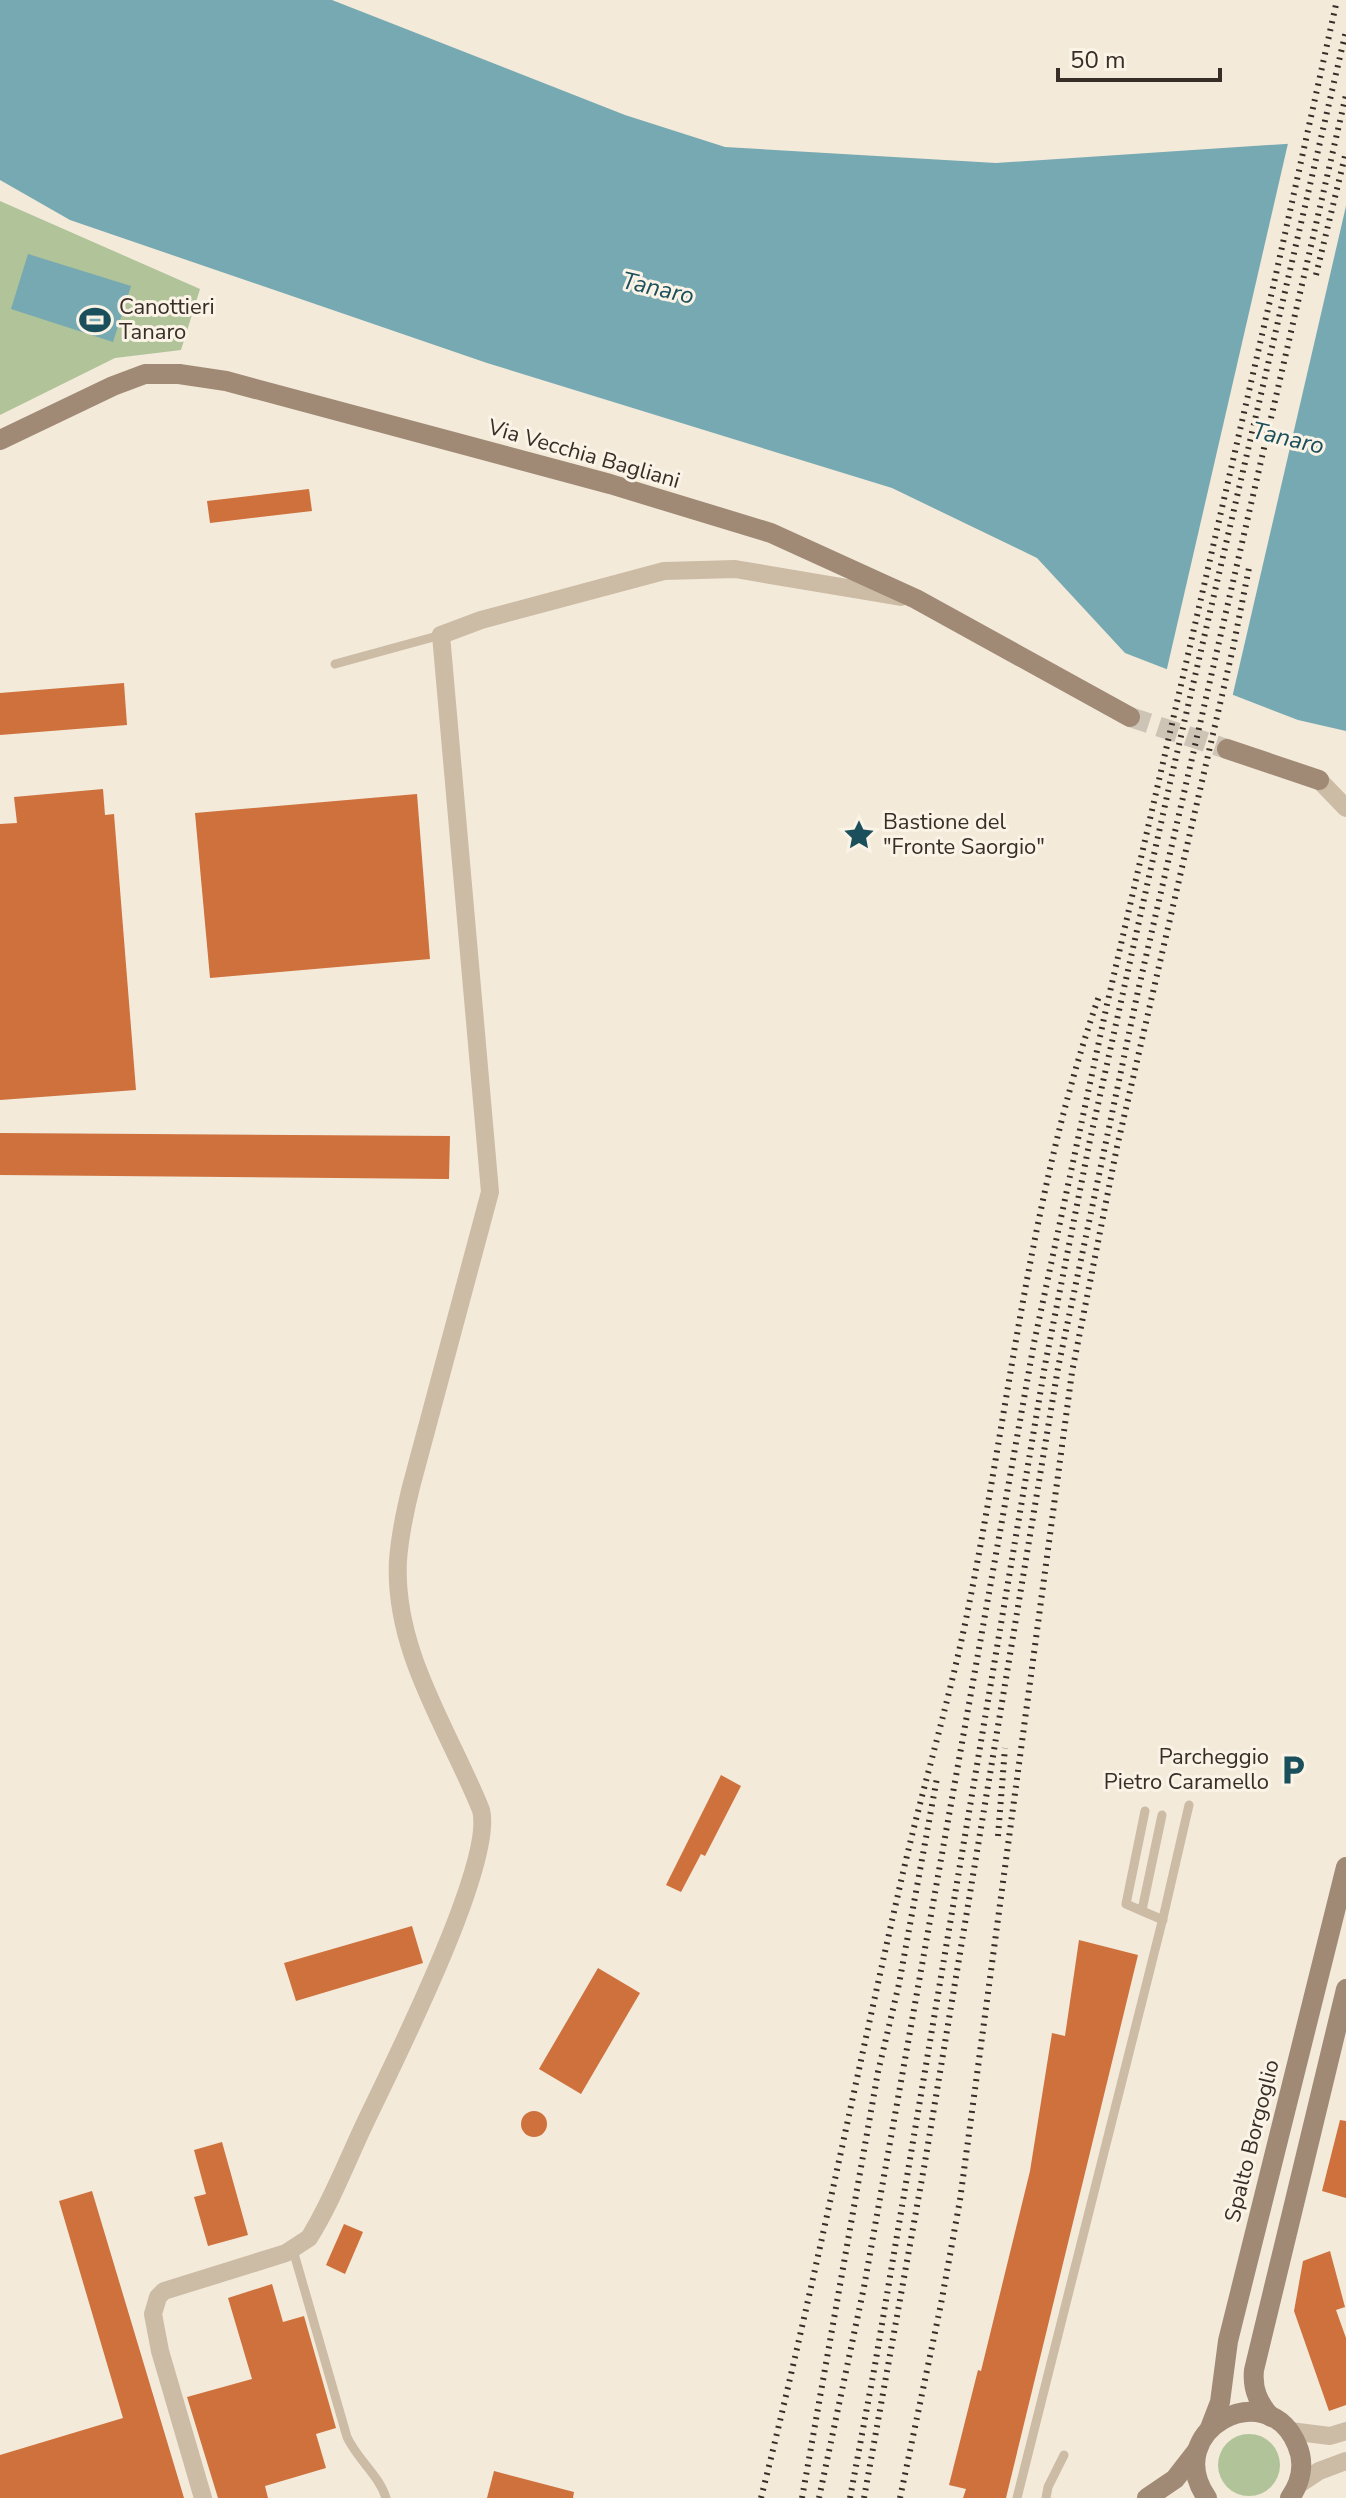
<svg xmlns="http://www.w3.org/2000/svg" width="1346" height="2498" font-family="'Nunito Sans',sans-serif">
	<rect width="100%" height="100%" fill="#f3eada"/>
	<!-- green -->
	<g fill="#b0c399">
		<polygon points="0,201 200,289 181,350 115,358 0,415"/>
		<circle cx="1249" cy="2465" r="31"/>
	</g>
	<!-- water -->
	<g fill="#77a9b2">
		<polygon points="0,0 332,0 625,115 725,147 996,163 1346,140 1346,731 1298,720 1125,653 1037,558 892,488 487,363 70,220 0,180"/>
		<polygon points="28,254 131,286 113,342 11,309"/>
	</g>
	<!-- pier -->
	<polygon fill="#f3eada" points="1346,136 1346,206 1232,698 1166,673 1289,139"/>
	<!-- building -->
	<g fill="#ce713d">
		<polygon points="309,489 312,511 210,523 207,501"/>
		<polygon points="124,683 127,725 0,735 0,693"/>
		<polygon points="103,789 105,815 114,814 136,1090 0,1100 0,824 17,823 14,797"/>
		<polygon points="417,794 430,959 210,978 195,813"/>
		<polygon points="0,1133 450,1136 449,1179 0,1175"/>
		<polygon points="721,1775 741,1786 705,1856 701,1854 681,1892 666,1885"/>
		<polygon points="412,1926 423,1963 296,2001 284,1963"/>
		<polygon points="1079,1940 1138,1955 1006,2498 963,2498 966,2489 949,2485 978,2370 981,2371 1030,2171 1052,2033 1065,2036"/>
		<polygon points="598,1968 640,1993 581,2094 539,2069"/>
		<circle cx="534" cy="2124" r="13"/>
		<polygon points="1340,2120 1346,2121 1346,2198 1322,2191"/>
		<polygon points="222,2142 248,2235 208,2246 194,2197 206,2194 194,2150"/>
		<polygon points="92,2191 184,2498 0,2498 0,2455 123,2418 59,2201"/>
		<polygon points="344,2224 363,2232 345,2274 326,2265"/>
		<polygon points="1330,2251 1345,2307 1336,2310 1346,2338 1346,2405 1329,2411 1294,2311 1303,2261"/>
		<polygon points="272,2284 283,2322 304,2316 336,2428 316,2434 326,2468 265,2486 268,2498 218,2498 187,2397 252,2379 228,2298"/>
		<polygon points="494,2471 574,2492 573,2498 487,2498"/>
	</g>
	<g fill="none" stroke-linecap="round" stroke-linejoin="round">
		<!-- secondary-tunnel -->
		<polyline stroke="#cdc4b6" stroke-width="20" stroke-dasharray="20 10" stroke-linecap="butt" points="1130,717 1227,749"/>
		<!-- lane -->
		<g stroke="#ccbba5" stroke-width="9">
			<polyline points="335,664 441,635"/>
			<polyline points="1145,1811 1126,1904 1163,1920"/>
			<polyline points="1142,1910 1162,1815"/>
			<path d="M293,2250L347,2437C357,2459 379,2475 386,2498"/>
			<polyline points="1017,2498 1163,1918 1189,1805"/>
			<polyline points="1046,2498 1048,2487 1064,2455"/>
		</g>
		<!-- street -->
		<g stroke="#ccbba5" stroke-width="18">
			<polyline points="1319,780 1346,808"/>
			<polyline points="1290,2431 1330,2436 1346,2431"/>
			<polyline points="1298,2485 1319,2471 1346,2461"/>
			<path d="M203,2498L160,2351L153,2314L158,2297L164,2291L286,2253L309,2238C331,2203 347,2161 365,2123C392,2066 495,1863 481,1810C449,1730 393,1651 398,1560C400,1535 405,1511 411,1487L490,1192L441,635L481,620L664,571L735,569L901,597"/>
		</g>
		<!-- secondary -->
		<g stroke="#a08a76" stroke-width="20">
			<polyline points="0,440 113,386 145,374 179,374 226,381 610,484 771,533 916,599 1130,717"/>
			<polyline points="1227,749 1319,780"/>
			<path d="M1271,2417C1258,2403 1252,2389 1254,2370L1346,1989"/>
			<polyline points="1210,2428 1220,2402 1228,2341 1346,1867"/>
			<polyline points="1147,2498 1175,2479 1196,2452"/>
			<path d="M1207,2498C1160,2431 1267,2373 1297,2445C1305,2463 1301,2482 1290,2498"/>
		</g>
		<!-- rail -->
		<g stroke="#372e27" stroke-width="6" stroke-dasharray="2 6" stroke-linecap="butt">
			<polyline points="1316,275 1346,152"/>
			<polyline points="998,1836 1005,1748"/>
			<path d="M761,2498C814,2288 856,2075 905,1864C924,1784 948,1704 965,1624C1009,1414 1028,1199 1099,996"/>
			<polyline points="802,2498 878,2072 899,1984 937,1778"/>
			<polyline points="819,2498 864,2287 1034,1343 1106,1009 1274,283 1337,0"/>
			<polyline points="850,2498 875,2365 1045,1365 1090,1140 1170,783 1346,31"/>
			<polyline points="864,2498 925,2162 1058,1368 1138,991 1346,95"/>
			<polyline points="900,2498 941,2304 960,2200 1072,1372 1117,1147 1233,648 1250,563"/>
		</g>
	</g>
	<!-- icons -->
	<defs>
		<symbol id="stadium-bare" viewBox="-9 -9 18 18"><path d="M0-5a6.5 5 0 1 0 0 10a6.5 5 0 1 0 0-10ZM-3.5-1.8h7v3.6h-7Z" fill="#1a4f5b" stroke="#faf3e6" stroke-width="2.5" paint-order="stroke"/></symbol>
		<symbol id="sight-bare" viewBox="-9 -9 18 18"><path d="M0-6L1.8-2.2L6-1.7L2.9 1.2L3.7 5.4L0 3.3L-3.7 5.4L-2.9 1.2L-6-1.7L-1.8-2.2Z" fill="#1a4f5b" stroke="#faf3e6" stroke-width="2.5" paint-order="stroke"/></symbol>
		<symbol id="parking-bare" viewBox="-9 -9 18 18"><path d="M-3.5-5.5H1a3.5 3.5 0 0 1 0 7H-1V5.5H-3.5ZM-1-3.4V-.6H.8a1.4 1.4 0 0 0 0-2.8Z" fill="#1a4f5b" stroke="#faf3e6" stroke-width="2.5" paint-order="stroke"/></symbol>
	</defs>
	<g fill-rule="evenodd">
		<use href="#stadium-bare" x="73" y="298" width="44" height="44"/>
		<use href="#sight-bare" x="837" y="813" width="44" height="44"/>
		<use href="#parking-bare" x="1271" y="1748" width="44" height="44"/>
	</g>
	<g text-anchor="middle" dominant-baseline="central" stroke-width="6" stroke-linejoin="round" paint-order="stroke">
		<!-- poi labels -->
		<g font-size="22" fill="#372e27" stroke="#faf3e6" text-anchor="start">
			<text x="119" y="307">Canottieri<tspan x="119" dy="25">Tanaro</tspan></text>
			<text x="883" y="822">Bastione del<tspan x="883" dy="25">"Fronte Saorgio"</tspan></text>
			<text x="1269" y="1757" text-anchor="end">Parcheggio<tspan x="1269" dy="25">Pietro Caramello</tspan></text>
		</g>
		<!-- street labels -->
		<g font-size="22" fill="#372e27" stroke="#faf3e6">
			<text transform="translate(584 454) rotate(16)">Via Vecchia Bagliani</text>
			<text transform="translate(1252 2141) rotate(-76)">Spalto Borgoglio</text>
		</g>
		<!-- water labels -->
		<g font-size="24" font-style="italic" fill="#1a4f5b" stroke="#faf3e6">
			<text transform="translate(658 288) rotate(13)">Tanaro</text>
			<text transform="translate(1288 438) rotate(13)">Tanaro</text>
		</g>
	</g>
	<!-- scale -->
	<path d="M1058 68v12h162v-12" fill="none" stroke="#372e27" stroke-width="4"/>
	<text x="1070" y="68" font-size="24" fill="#372e27" stroke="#faf3e6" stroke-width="6" paint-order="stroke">50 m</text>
</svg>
